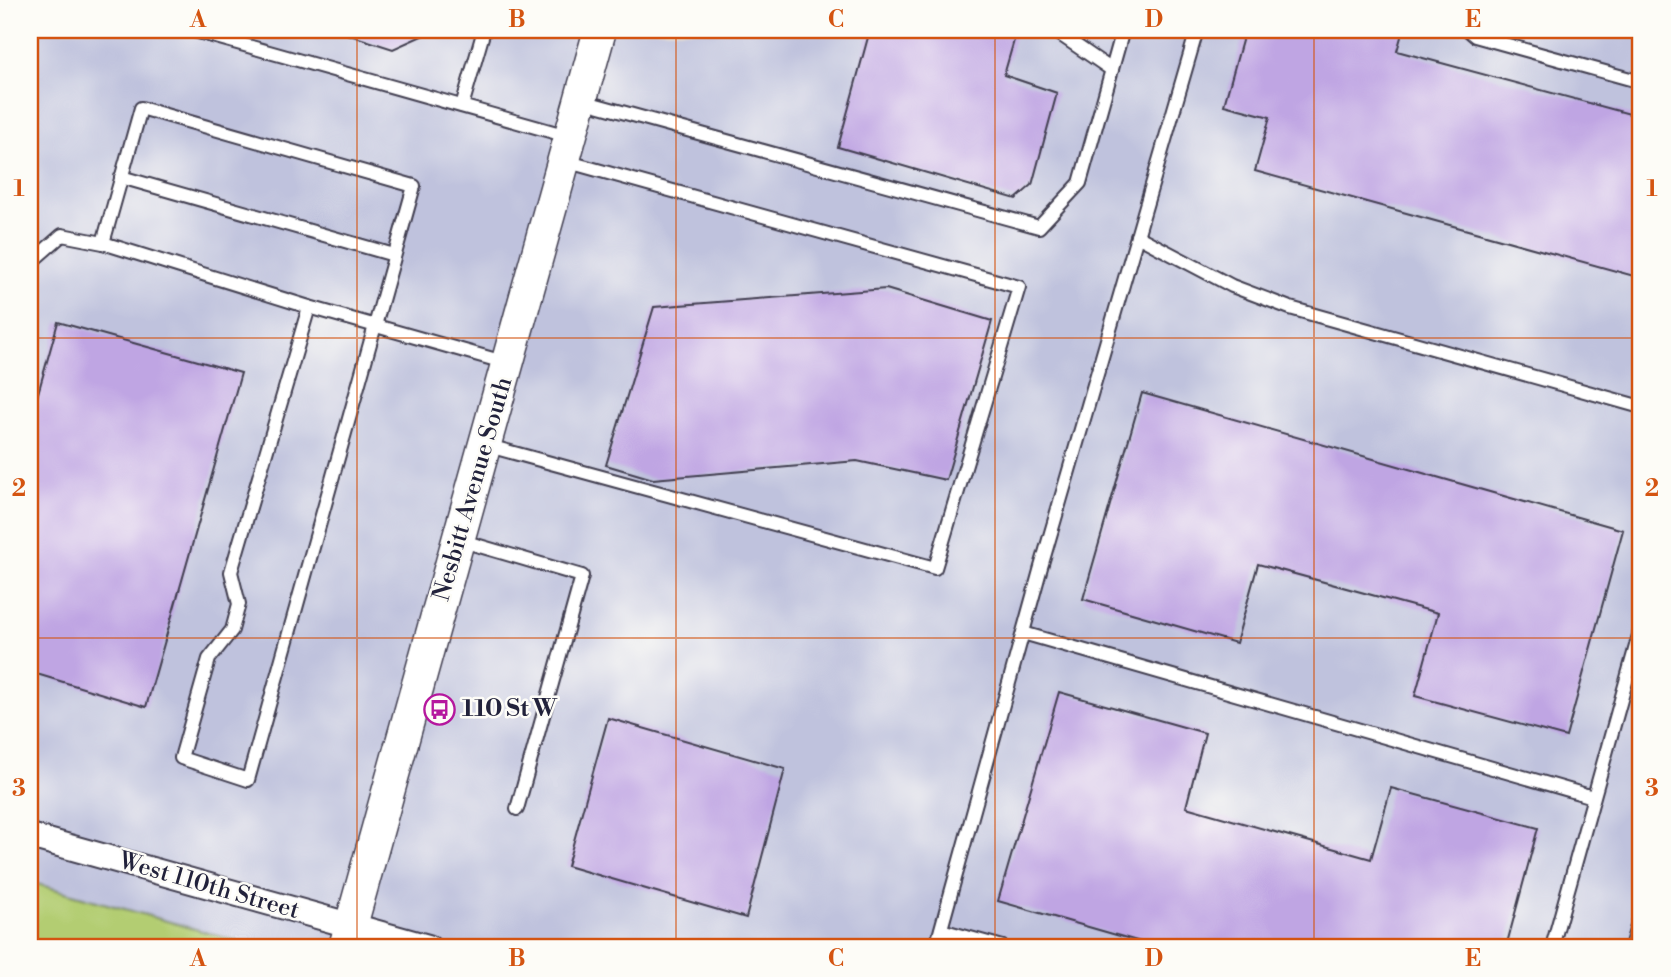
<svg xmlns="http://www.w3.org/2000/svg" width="1671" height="977" font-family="'Libre Bodoni',serif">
	<rect width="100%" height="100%" fill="#fdfcf7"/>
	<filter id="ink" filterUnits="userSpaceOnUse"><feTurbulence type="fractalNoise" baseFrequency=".0143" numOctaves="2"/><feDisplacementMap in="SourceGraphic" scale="14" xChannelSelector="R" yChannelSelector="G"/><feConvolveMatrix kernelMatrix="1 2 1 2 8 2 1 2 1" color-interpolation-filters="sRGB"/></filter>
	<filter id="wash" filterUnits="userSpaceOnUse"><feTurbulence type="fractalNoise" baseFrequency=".00686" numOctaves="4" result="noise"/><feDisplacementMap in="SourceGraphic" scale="28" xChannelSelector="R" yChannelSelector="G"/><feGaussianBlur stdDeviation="1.57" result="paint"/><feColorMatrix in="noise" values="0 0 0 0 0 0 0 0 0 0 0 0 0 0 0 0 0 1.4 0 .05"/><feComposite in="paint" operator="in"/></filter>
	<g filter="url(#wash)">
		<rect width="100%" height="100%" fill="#eee0bf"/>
		<!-- industrial -->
		<rect fill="#bfc2dd" x="30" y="30" width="1611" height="917"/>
		<!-- green -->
		<polygon fill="#b3cd72" stroke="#6a7856" stroke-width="2" points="30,882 258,947 30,947"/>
		<g id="blocks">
			<!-- building -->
			<g fill="#bfa5e3">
				<polygon points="334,30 435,30 393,49"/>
				<polygon points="870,30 1017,30 1004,75 1057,93 1032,185 1016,199 838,147"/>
				<polygon points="1245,30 1403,30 1397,51 1641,117 1641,278 1255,171 1270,117 1224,105"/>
				<polygon points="886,289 992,321 946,480 857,461 653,479 606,465 654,307"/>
				<polygon points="58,322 241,373 146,707 30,672 30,422"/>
				<polygon points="1142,393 1623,530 1566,737 1415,696 1438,613 1258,564 1236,643 1083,599"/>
				<polygon points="1059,692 1205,733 1186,807 1371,859 1391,788 1538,828 1506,947 1158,947 998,901"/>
				<polygon points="608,718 785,769 746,918 567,866"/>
			</g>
		</g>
	</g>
	<g filter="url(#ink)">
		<use href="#blocks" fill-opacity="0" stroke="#413e4f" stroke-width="2"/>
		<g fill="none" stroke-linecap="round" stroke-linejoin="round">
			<defs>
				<g id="service">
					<polyline points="191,30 571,137"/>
					<polyline points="1059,30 1058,33 1112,70"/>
					<polyline points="1468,30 1475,36 1641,82"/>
					<polyline points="582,101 1039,227 1080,183 1123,30"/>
					<polyline points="462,106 484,30"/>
					<polyline points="121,177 394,255"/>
					<polyline points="1137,236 1232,286 1290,308 1641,407"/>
					<polyline points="30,263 62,235 103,243 309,307 231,572 239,604 232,630 209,659 181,758 248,780 414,186 141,108 103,243"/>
					<polyline points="309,307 507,363"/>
					<polyline points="485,445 935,568 1019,287 565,161"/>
					<polyline points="459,540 582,576 517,809"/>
					<polyline points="1023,633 1593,797"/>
					<polyline points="941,930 1003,947"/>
					<polyline points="936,947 1041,567 1197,30"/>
					<polyline points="1552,947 1641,628"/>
					<polyline points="1631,947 1641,913"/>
				</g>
				<polyline id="minor" points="30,836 428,947"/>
				<polyline id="tertiary" points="345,947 600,30"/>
			</defs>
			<!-- service casing -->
			<use href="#service" stroke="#413e4f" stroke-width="16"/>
			<!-- minor casing -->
			<use href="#minor" stroke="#413e4f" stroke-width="28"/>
			<!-- tertiary casing -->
			<use href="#tertiary" stroke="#413e4f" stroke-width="35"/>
			<!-- service -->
			<use href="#service" stroke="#fff" stroke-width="12"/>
			<!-- minor -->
			<use href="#minor" stroke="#fff" stroke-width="24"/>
			<!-- tertiary -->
			<use href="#tertiary" stroke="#fff" stroke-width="32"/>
		</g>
	</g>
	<!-- grid -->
	<path fill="none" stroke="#d45411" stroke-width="2" stroke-opacity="0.55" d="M357,30V947M676,30V947M995,30V947M1314,30V947M30,338H1641M30,638H1641"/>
	<!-- icons -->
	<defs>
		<symbol id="bus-ring" viewBox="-11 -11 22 22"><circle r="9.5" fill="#fdfcf7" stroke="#b5179e" stroke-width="1.5"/><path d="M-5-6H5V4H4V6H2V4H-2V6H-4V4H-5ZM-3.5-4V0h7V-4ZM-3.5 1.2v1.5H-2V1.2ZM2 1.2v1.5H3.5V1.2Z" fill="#b5179e"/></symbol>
	</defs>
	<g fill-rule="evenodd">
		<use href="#bus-ring" x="422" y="692" width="35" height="35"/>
	</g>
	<g text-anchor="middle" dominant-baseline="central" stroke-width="5" stroke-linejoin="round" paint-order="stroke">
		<!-- street labels -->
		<g font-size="24" fill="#22223b" stroke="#fdfcf7">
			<text transform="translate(473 489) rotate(-74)">Nesbitt Avenue South</text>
			<text transform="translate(209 886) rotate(16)">West 110th Street</text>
		</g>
		<!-- poi labels -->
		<g font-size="24" font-weight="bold" fill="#22223b" stroke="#fdfcf7" text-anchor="start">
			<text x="462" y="709">110 St W</text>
		</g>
	</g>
	<!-- margin -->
	<rect width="1671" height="977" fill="none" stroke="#fdfcf7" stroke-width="77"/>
	<rect x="38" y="38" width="1594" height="901" fill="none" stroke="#d45411" stroke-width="2.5"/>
	<g font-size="23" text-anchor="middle" font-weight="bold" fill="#d45411">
		<text x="198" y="27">A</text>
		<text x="517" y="27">B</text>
		<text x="836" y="27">C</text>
		<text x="1154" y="27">D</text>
		<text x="1473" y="27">E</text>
		<text x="19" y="196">1</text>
		<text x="1652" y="196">1</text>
		<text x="19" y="496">2</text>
		<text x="1652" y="496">2</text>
		<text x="19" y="796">3</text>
		<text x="1652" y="796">3</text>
		<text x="198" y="966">A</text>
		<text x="517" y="966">B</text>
		<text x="836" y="966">C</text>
		<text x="1154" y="966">D</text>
		<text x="1473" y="966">E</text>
	</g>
</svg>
